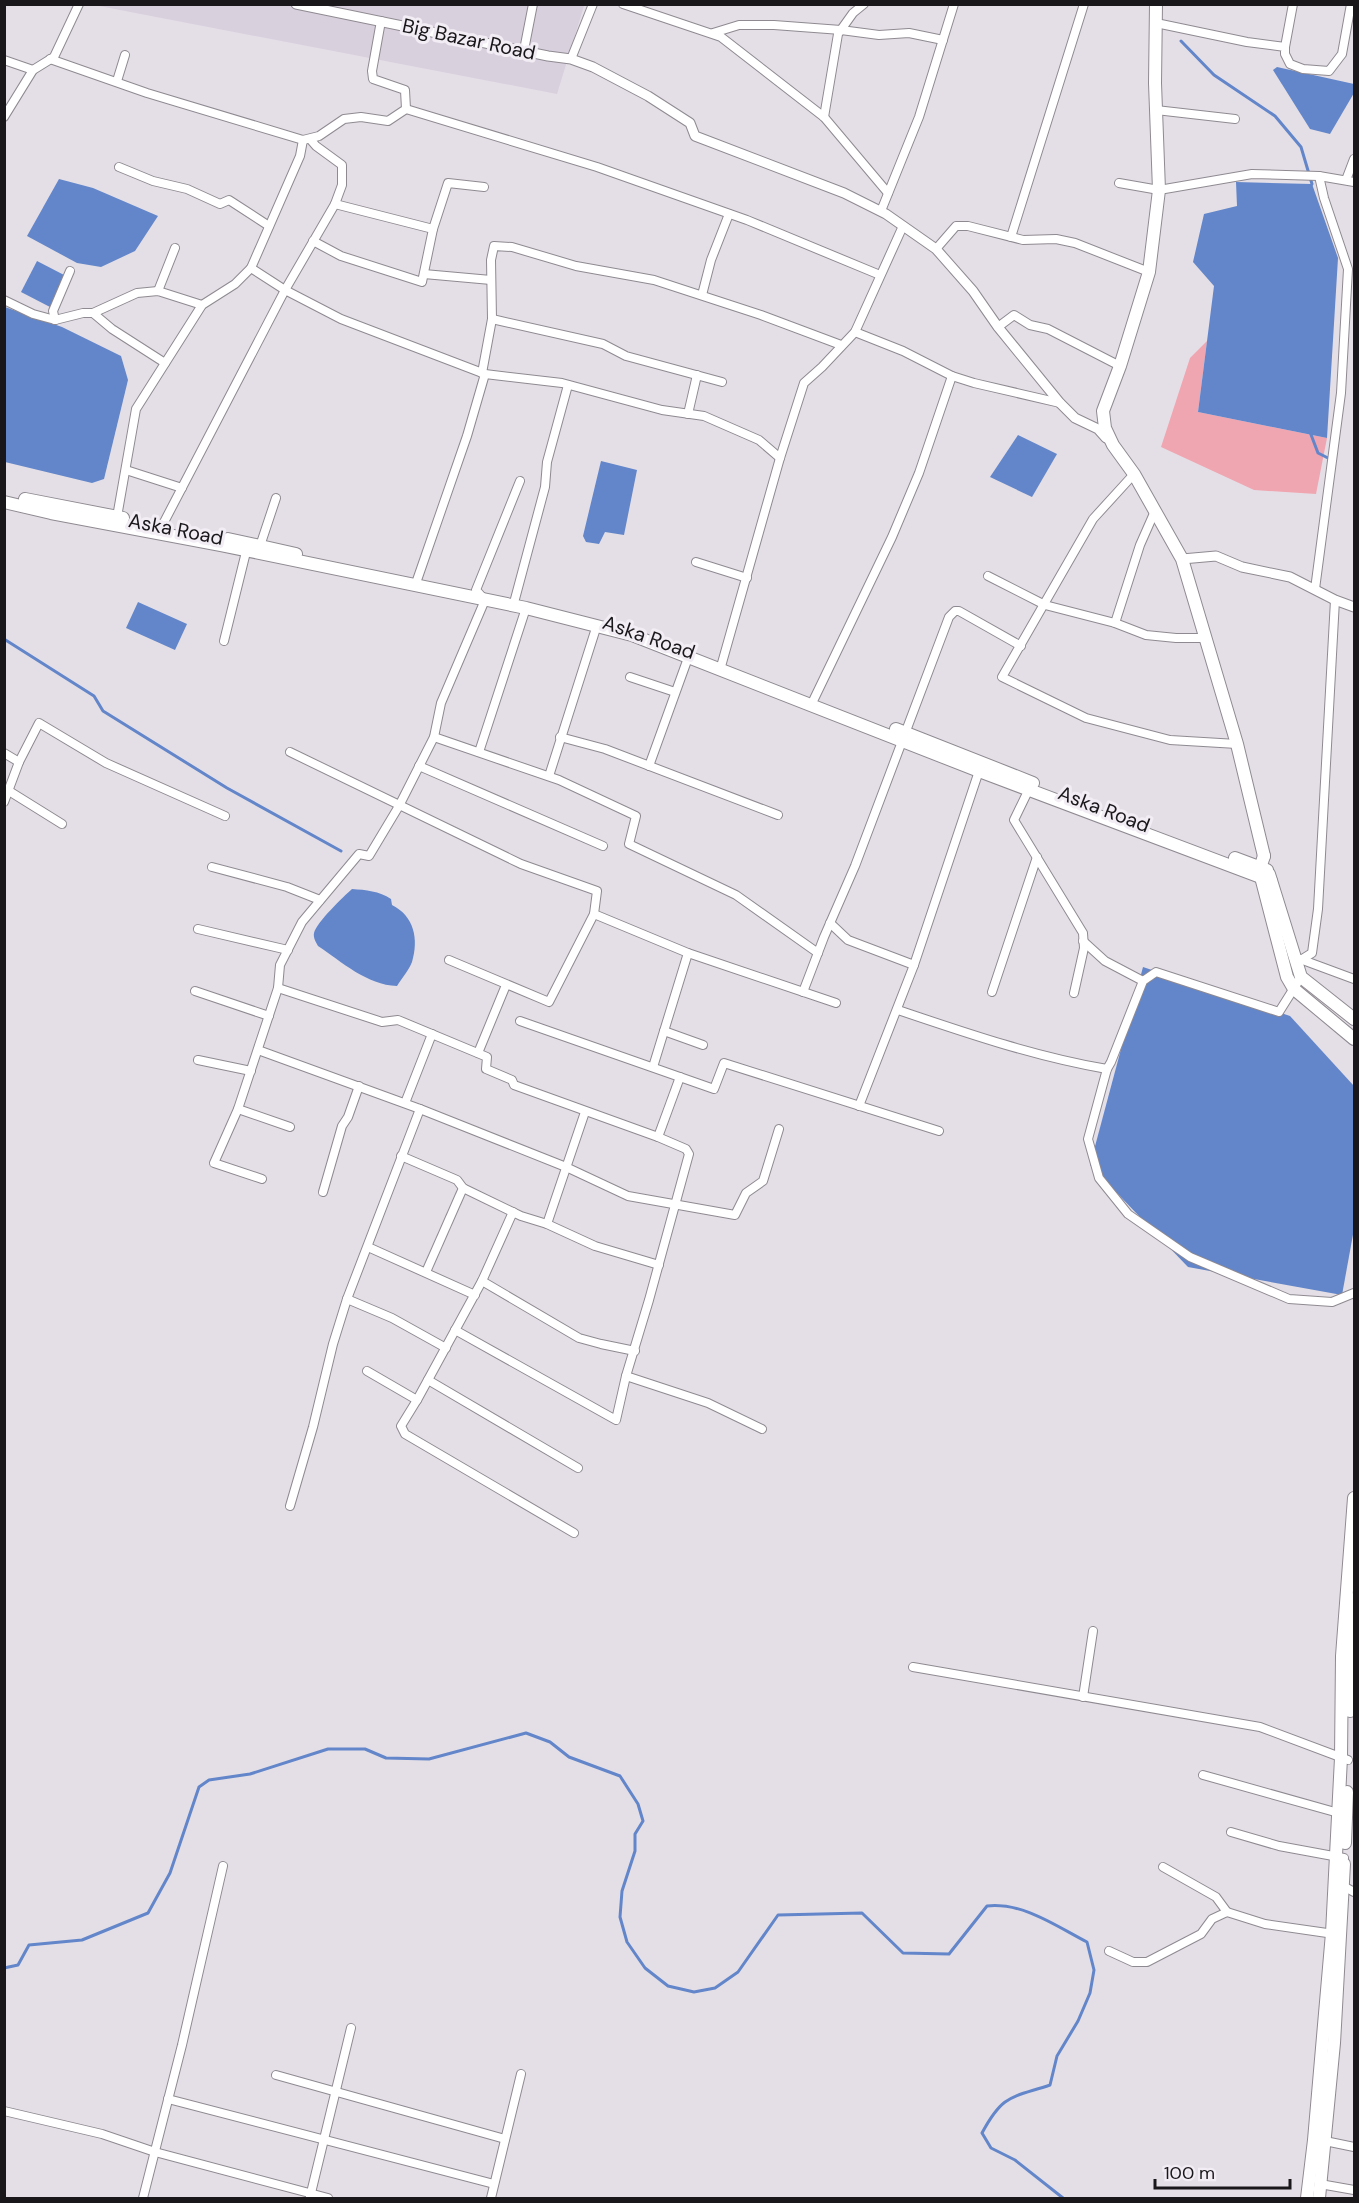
<svg xmlns="http://www.w3.org/2000/svg" width="1359" height="2203" font-family="'DM Sans',sans-serif">
	<rect width="100%" height="100%" fill="#e4dfe7"/>
	<!-- built -->
	<polygon fill="#d9d0de" points="578,4 584,6 557,94 94,5"/>
	<!-- green -->
	<polygon fill="#f0a6b1" points="1207,341 1198,412 1327,438 1316,494 1254,490 1161,447 1190,358"/>
	<!-- water -->
	<g fill="#6286c9">
		<polygon points="1277,67 1354,84 1354,93 1330,134 1310,129 1273,70"/>
		<polygon points="59,179 93,188 158,216 135,251 101,267 77,263 27,236"/>
		<polygon points="1236,182 1312,184 1338,258 1327,438 1198,412 1214,286 1193,262 1204,214 1237,206"/>
		<polygon points="37,261 66,276 50,307 21,292"/>
		<polygon points="5,307 62,327 121,356 128,380 104,479 92,483 5,462"/>
		<polygon points="1018,435 1057,454 1032,497 990,477"/>
		<polygon points="601,461 637,470 624,535 605,532 599,544 586,542 583,536"/>
		<polygon points="138,602 187,624 175,650 126,628"/>
		<path d="M352,889C366,890 379,891 391,899L392,905C414,916 419,939 412,962C409,970 402,978 397,986C367,985 342,962 318,946C316,942 313,938 314,933C317,922 343,897 352,889Z"/>
		<polygon points="1143,967 1290,1016 1354,1086 1354,1229 1342,1295 1188,1267 1090,1165"/>
	</g>
	<g fill="none" stroke-linecap="round" stroke-linejoin="round">
		<!-- stream -->
		<g stroke="#6286c9" stroke-width="3">
			<polyline points="1181,41 1214,75 1275,116 1301,147 1312,184 1310,187"/>
			<polyline points="1310,432 1318,453 1330,459"/>
			<polyline points="4,639 94,696 103,711 227,788 341,851"/>
			<path d="M4,1968L18,1965L29,1945L82,1940L148,1913L170,1873L199,1787L209,1780L250,1774L328,1749H365L386,1758L429,1759L526,1733L550,1742L569,1757L620,1776L638,1804L643,1821L635,1834V1851L622,1891L620,1917L627,1942L645,1968L668,1986L694,1992L715,1988L738,1972L778,1915L862,1913L903,1953L949,1954L987,1906C1023,1902 1056,1926 1087,1942L1094,1970L1090,1993L1078,2021L1057,2056L1050,2085C1011,2098 1003,2094 982,2133L991,2148L1015,2160L1063,2198"/>
		</g>
		<defs>
			<g id="minor">
				<polyline points="623,4 721,37 824,117 888,193"/>
				<polyline points="1156,23 1247,42 1285,47 1285,54 1290,64 1303,69 1329,71 1342,54 1351,4"/>
				<polyline points="713,33 739,25 774,25 841,30 879,35 909,33 943,40"/>
				<polyline points="1285,47 1293,4"/>
				<polyline points="524,50 533,4"/>
				<polyline points="50,59 147,93 303,140 319,136 344,119 361,117 388,121 406,109 405,90 373,79 372,71 381,21"/>
				<polyline points="571,59 593,4"/>
				<polyline points="4,60 33,70"/>
				<polyline points="117,81 125,55"/>
				<polyline points="406,109 597,167 747,220 880,275"/>
				<polyline points="1156,110 1235,119"/>
				<polyline points="4,117 33,70 54,57 79,4"/>
				<polyline points="824,117 838,34 853,13 864,4"/>
				<polyline points="310,139 316,146 342,165 342,185 335,204"/>
				<polyline points="119,167 153,181 187,189 220,204 229,200 269,226"/>
				<polyline points="1346,180 1354,159"/>
				<polyline points="1119,183 1159,190 1252,174 1319,176 1354,182"/>
				<polyline points="881,211 919,117 954,4"/>
				<polyline points="1011,237 1084,4"/>
				<polyline points="313,241 341,256 422,282 433,229 448,183 484,187"/>
				<polyline points="936,249 956,226 968,226 1023,240 1056,239 1075,243 1149,272"/>
				<polyline points="251,268 285,290 335,204 433,229"/>
				<polyline points="424,274 491,280"/>
				<polyline points="158,291 175,248"/>
				<polyline points="702,295 711,260 729,214"/>
				<polyline points="4,300 33,314 55,320 83,313 93,313 112,329 165,363"/>
				<polyline points="93,313 137,293 158,291 202,305"/>
				<polyline points="492,319 603,344 626,356 722,382"/>
				<polyline points="55,320 53,311 70,271"/>
				<polyline points="998,327 1014,315 1030,325 1048,329 1120,366"/>
				<polyline points="855,332 903,351 952,376 974,383 1060,403"/>
				<polyline points="482,373 492,319 491,260 494,246 512,247 576,266 654,280 761,315 841,345"/>
				<polyline points="688,414 697,375"/>
				<polyline points="126,470 182,488"/>
				<polyline points="1134,474 1093,519 1002,677 1086,718 1170,740 1237,744"/>
				<polyline points="117,517 136,409 202,305 235,284 251,268 300,156 303,140"/>
				<polyline points="162,526 285,290 341,319 485,374 562,383 662,410 704,416 759,440 780,458"/>
				<polyline points="260,546 276,498"/>
				<polyline points="696,562 747,578"/>
				<polyline points="988,576 1045,605 1115,623 1146,635 1176,638 1205,638"/>
				<polyline points="415,586 467,436 485,374"/>
				<polyline points="1315,589 1341,393 1348,269 1324,198 1319,176"/>
				<polyline points="515,599 545,487 547,462 568,385"/>
				<polyline points="1115,623 1140,545 1155,511"/>
				<polyline points="224,641 246,552"/>
				<polyline points="720,670 780,458 804,383 822,367 855,332 903,226"/>
				<polyline points="630,677 675,692"/>
				<polyline points="814,699 892,537 919,473 952,376"/>
				<polyline points="434,737 559,780 636,816 629,844 736,895 818,953"/>
				<polyline points="560,737 605,749 778,815"/>
				<polyline points="290,752 521,864 597,891 594,914 688,953 836,1003"/>
				<polyline points="479,752 526,608"/>
				<polyline points="4,753 19,762 4,802"/>
				<polyline points="19,762 39,723 106,763 225,816"/>
				<polyline points="419,766 603,846"/>
				<polyline points="649,766 688,658"/>
				<polyline points="549,776 597,625"/>
				<polyline points="1029,789 1014,820 1083,933 1084,948 1074,993"/>
				<polyline points="9,791 62,824"/>
				<polyline points="212,867 287,887 320,900"/>
				<polyline points="830,923 848,940 914,965"/>
				<polyline points="198,929 288,950"/>
				<polyline points="1083,941 1105,961 1143,981"/>
				<polyline points="1300,959 1354,979"/>
				<polyline points="449,960 549,1002 594,914"/>
				<polyline points="1296,963 1312,953 1318,909 1335,600"/>
				<polyline points="1301,977 1279,1012 1156,972 1143,981 1111,1062 1107,1069 1088,1139 1099,1178 1128,1214 1190,1257 1289,1299 1332,1302 1354,1293"/>
				<polyline points="278,988 382,1022 398,1020 487,1057 486,1069 512,1080 514,1085 658,1137 686,1149 689,1154 649,1300 626,1376 616,1420 455,1330"/>
				<polyline points="195,991 269,1016"/>
				<polyline points="803,992 824,937 855,866 949,617 955,611 959,611 1021,646"/>
				<polyline points="992,992 1037,857"/>
				<path d="M898,1010C966,1033 1036,1057 1107,1069"/>
				<polyline points="520,1021 714,1089 724,1063 939,1131"/>
				<polyline points="664,1031 703,1045"/>
				<polyline points="258,1050 420,1109 566,1167 628,1196 735,1215 746,1193 763,1181 779,1129"/>
				<polyline points="478,1053 506,985"/>
				<polyline points="198,1060 251,1071"/>
				<polyline points="653,1067 688,953"/>
				<polyline points="405,1103 432,1034"/>
				<polyline points="859,1106 914,965 979,771"/>
				<polyline points="238,1109 290,1127"/>
				<polyline points="658,1137 680,1077"/>
				<polyline points="401,1156 457,1180 463,1188 521,1216 547,1224 595,1246 659,1265"/>
				<polyline points="262,1179 214,1163 238,1109 278,988 280,965 302,922 359,854 369,856 399,806 434,737 441,703 485,600 476,590 520,481"/>
				<polyline points="323,1192 342,1126 348,1117 359,1086"/>
				<polyline points="547,1224 585,1112"/>
				<polyline points="368,1247 475,1295"/>
				<polyline points="426,1272 463,1188"/>
				<polyline points="482,1281 579,1338 601,1344 635,1351"/>
				<polyline points="347,1299 392,1318 446,1348"/>
				<polyline points="367,1371 417,1400 401,1426 405,1434 574,1533"/>
				<polyline points="626,1376 708,1403 762,1429"/>
				<polyline points="428,1380 578,1468"/>
				<polyline points="417,1400 482,1281 513,1212"/>
				<polyline points="290,1506 313,1427 333,1344 347,1299 420,1109"/>
				<polyline points="913,1667 1260,1727 1348,1760"/>
				<polyline points="1083,1697 1093,1631"/>
				<polyline points="1203,1775 1335,1812 1343,1812"/>
				<polyline points="1231,1832 1279,1846 1344,1858"/>
				<polyline points="1163,1867 1216,1897 1227,1912"/>
				<polyline points="1343,1886 1354,1892"/>
				<polyline points="1109,1951 1133,1962 1147,1962 1201,1934 1212,1919 1227,1912 1265,1924 1334,1934"/>
				<polyline points="276,2075 505,2139"/>
				<polyline points="168,2099 494,2184"/>
				<polyline points="4,2111 102,2134 155,2152 328,2198"/>
				<polyline points="1325,2141 1354,2147"/>
				<polyline points="1320,2184 1354,2190"/>
				<polyline points="310,2197 351,2028"/>
				<polyline points="143,2198 182,2045 223,1866"/>
				<polyline points="491,2198 521,2074"/>
			</g>
			<g id="tertiary">
				<polyline points="296,4 548,56 571,59 593,67 648,96 690,123 695,136 844,193 886,214 936,249 973,291 998,327 1060,403 1075,418 1098,429 1106,438"/>
				<polyline points="1182,559 1216,556 1242,567 1290,577 1335,600 1354,607"/>
			</g>
			<polyline id="primary" points="1156,4 1155,83 1159,190 1149,272 1120,366 1103,411 1105,428 1113,445 1134,474 1182,559 1237,744 1264,856"/>
			<g id="trunk">
				<polyline points="25,499 123,518"/>
				<polyline points="4,502 51,513 221,545 526,608 632,635 979,771 1271,881"/>
				<polyline points="228,539 296,554"/>
				<polyline points="896,729 1033,783"/>
				<polyline points="1264,856 1260,868 1261,877 1287,977 1294,989 1354,1039"/>
				<polyline points="1235,858 1267,870"/>
				<polyline points="1269,874 1301,977 1354,1019"/>
				<polyline points="1350,1711 1354,1599"/>
				<polyline points="1345,1843 1347,1792"/>
				<polyline points="1307,2198 1314,2140 1332,1933 1341,1758 1342,1656 1354,1498"/>
				<polyline points="1319,2198 1334,2043 1344,1864"/>
			</g>
		</defs>
		<!-- minor casing -->
		<use href="#minor" stroke="#8f8a91" stroke-width="10"/>
		<!-- tertiary casing -->
		<use href="#tertiary" stroke="#8f8a91" stroke-width="11"/>
		<!-- primary casing -->
		<use href="#primary" stroke="#8f8a91" stroke-width="14"/>
		<!-- trunk casing -->
		<use href="#trunk" stroke="#8f8a91" stroke-width="14"/>
		<!-- minor -->
		<use href="#minor" stroke="#fff" stroke-width="8"/>
		<!-- tertiary -->
		<use href="#tertiary" stroke="#fff" stroke-width="9"/>
		<!-- primary -->
		<use href="#primary" stroke="#fff" stroke-width="12"/>
		<!-- trunk -->
		<use href="#trunk" stroke="#fff" stroke-width="12"/>
	</g>
	<g text-anchor="middle" dominant-baseline="central" stroke-width="6" stroke-linejoin="round" paint-order="stroke">
		<!-- street labels -->
		<g font-size="20" fill="#19171a" stroke="#f2ecf4">
			<text transform="translate(469 39) rotate(12)">Big Bazar Road</text>
			<text transform="translate(176 529) rotate(11)">Aska Road</text>
			<text transform="translate(649 637) rotate(19)">Aska Road</text>
			<text transform="translate(1104 809) rotate(21)">Aska Road</text>
		</g>
	</g>
	<!-- border -->
	<rect width="1359" height="2203" fill="none" stroke="#19171a" stroke-width="12"/>
	<!-- scale -->
	<path d="M1155 2179v9h135v-9" fill="none" stroke="#19171a" stroke-width="3"/>
	<text x="1164" y="2179" font-size="18" fill="#19171a" stroke="#f2ecf4" stroke-width="4.5" paint-order="stroke">100 m</text>
</svg>
